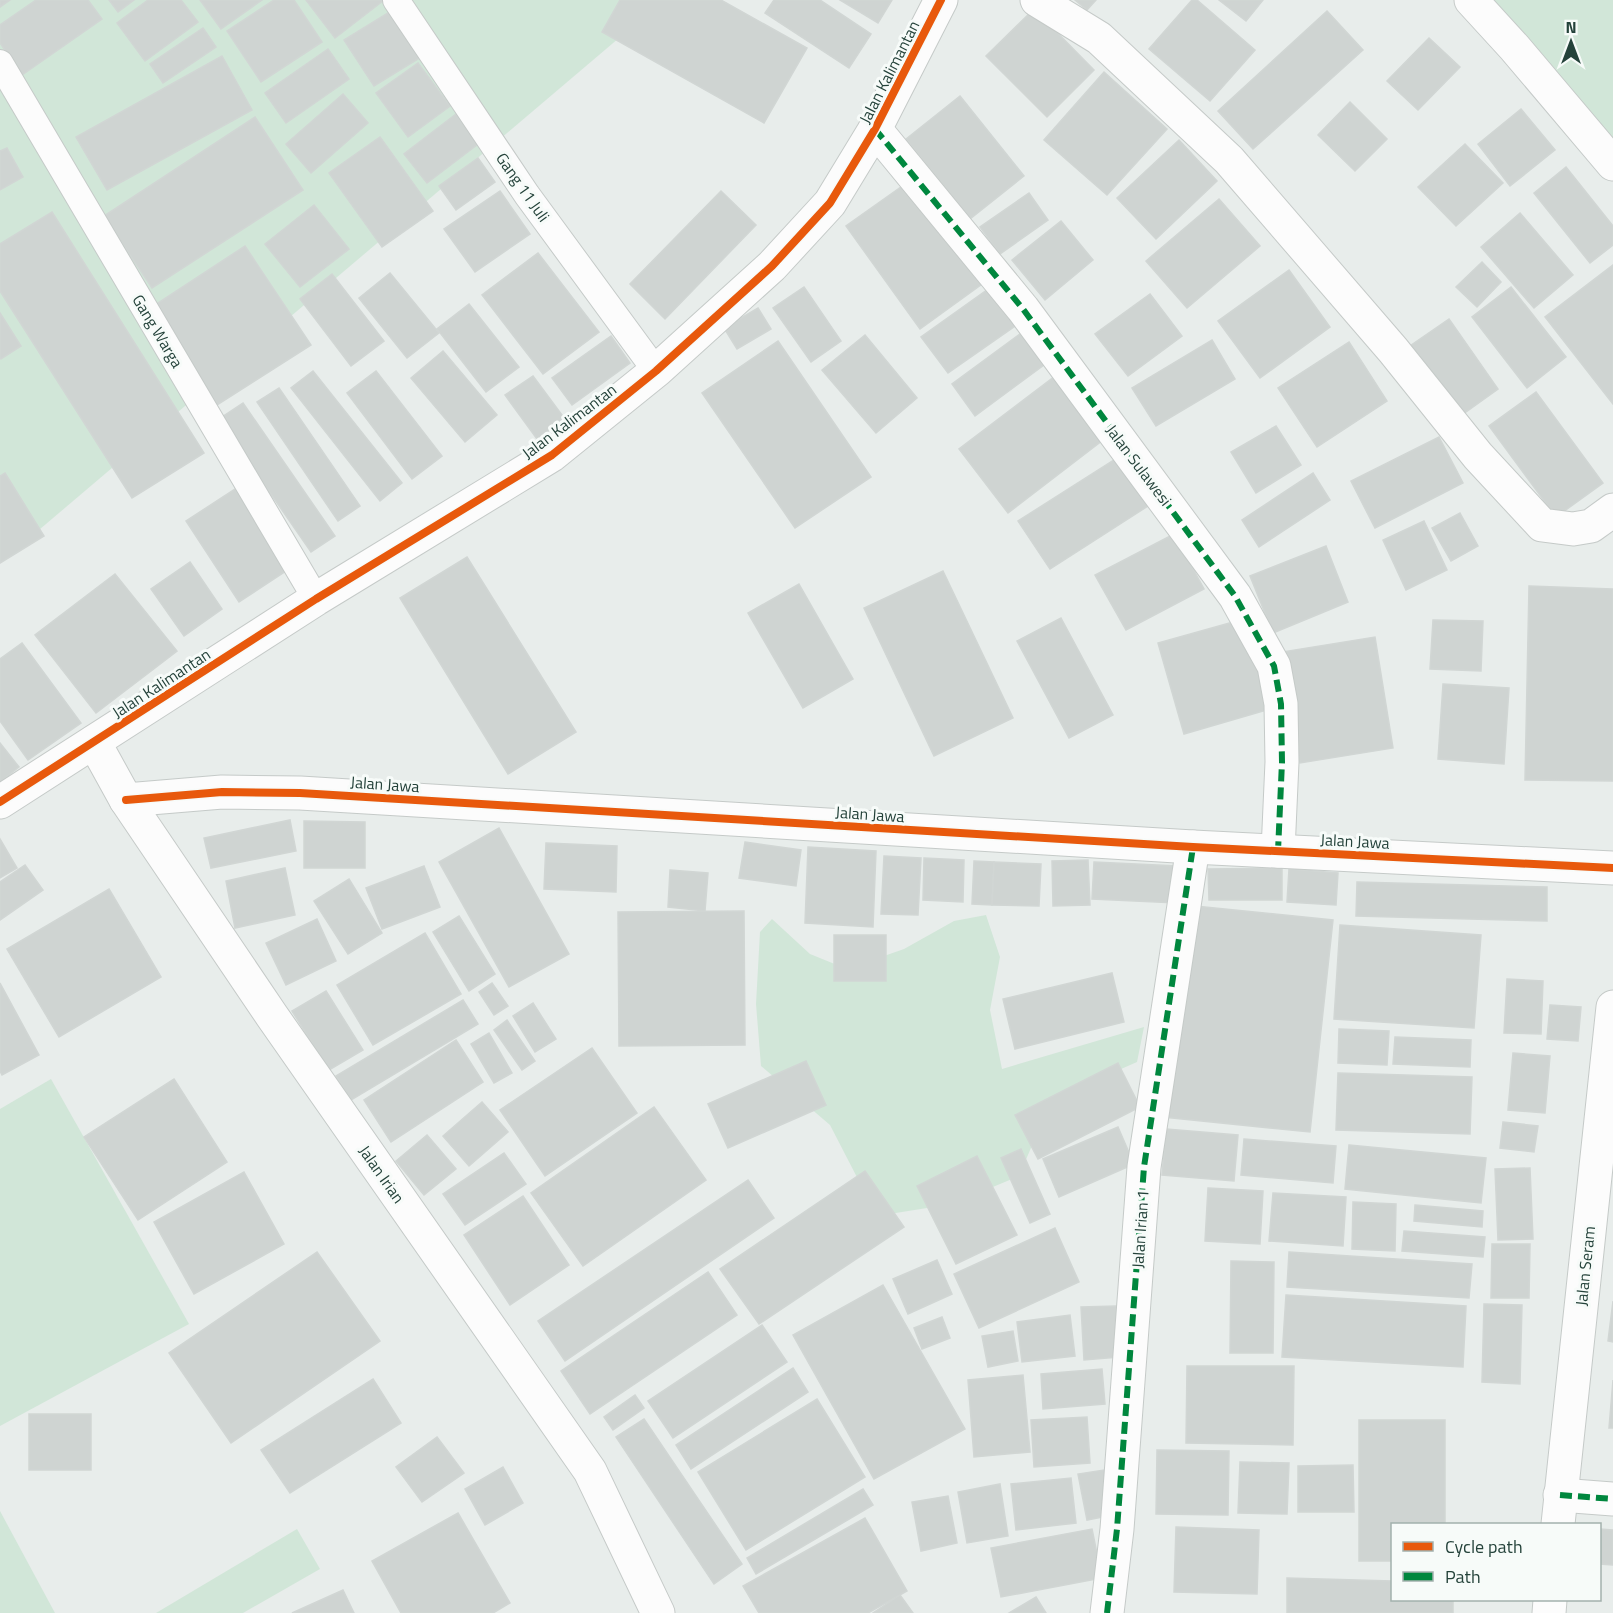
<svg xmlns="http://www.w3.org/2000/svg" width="1613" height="1613" font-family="'Titillium Web',sans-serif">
	<rect width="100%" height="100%" fill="#e8edeb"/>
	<!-- green -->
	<g fill="#d1e6d8">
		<polygon points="0,0 658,0 652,10 0,563"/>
		<polygon points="1487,0 1613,0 1613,159"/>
		<polygon points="986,915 1000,957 990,1010 1002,1069 1144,1027 1137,1062 1016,1115 1039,1129 1019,1176 952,1204 877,1216 830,1125 761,1066 756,1004 760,932 772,919 810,954 847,969 904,949 954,921"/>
		<polygon points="51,1079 189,1324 0,1426 0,1109"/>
		<polygon points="0,1511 55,1613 0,1613"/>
		<polygon points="297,1529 320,1569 243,1613 156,1613"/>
	</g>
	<!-- building -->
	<g fill="#cfd4d2" stroke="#d1d6d4" stroke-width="1.5">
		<polygon points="0,0 10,0 0,7"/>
		<polygon points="36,0 88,0 102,19 22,75 0,43 0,25"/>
		<polygon points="109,0 134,0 118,12"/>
		<polygon points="148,0 181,0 198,22 145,61 117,23"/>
		<polygon points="200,0 262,0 221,29"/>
		<polygon points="274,0 294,0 322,42 261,82 227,31"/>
		<polygon points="306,0 384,0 335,38"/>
		<polygon points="620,0 721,0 807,48 764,123 602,32"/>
		<polygon points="774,0 820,0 871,34 849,68 765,13"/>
		<polygon points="840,0 892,0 878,23"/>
		<polygon points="1075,0 1096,0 1087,10"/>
		<polygon points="1192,0 1197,0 1255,50 1210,101 1149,49"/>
		<polygon points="1219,0 1263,0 1246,21"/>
		<polygon points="396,8 426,54 374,86 344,40"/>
		<polygon points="1034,9 1094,70 1047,117 986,56"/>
		<polygon points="1327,11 1363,50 1253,149 1218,111"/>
		<polygon points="203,28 216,47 163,83 150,64"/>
		<polygon points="1429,38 1460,67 1418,110 1387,81"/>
		<polygon points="328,49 349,79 286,123 265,93"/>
		<polygon points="222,56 252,110 107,190 76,137"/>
		<polygon points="418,63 450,106 408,137 376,93"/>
		<polygon points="1104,72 1167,129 1107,195 1044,140"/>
		<polygon points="343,94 368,123 311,173 286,144"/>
		<polygon points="960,96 1024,176 970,219 906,139"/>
		<polygon points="1350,102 1387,139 1355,171 1318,135"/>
		<polygon points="1521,109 1555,150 1510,186 1478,144"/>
		<polygon points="456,114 478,144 427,183 404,154"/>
		<polygon points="255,117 303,190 152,288 104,216"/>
		<polygon points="380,137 433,211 382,247 329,173"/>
		<polygon points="1179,140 1217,181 1156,239 1117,198"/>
		<polygon points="1465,144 1503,183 1456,226 1418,187"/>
		<polygon points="7,148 23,177 0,190 0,151"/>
		<polygon points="478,158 495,182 456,210 439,186"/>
		<polygon points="1566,167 1613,226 1613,245 1590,263 1534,193"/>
		<polygon points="908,182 982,284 920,329 846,226"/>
		<polygon points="500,191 530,234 475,272 444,229"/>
		<polygon points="721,191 756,225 665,319 630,284"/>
		<polygon points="1029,193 1048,220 1000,254 980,227"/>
		<polygon points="1219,199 1260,246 1187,308 1146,261"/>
		<polygon points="314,205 349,249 300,287 265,244"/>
		<polygon points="52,212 204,453 132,498 0,291 0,244"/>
		<polygon points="1520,213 1573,275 1534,308 1481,247"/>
		<polygon points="1061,221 1093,260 1045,300 1012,260"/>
		<polygon points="245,246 311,345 217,405 152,307"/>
		<polygon points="538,253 599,332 543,374 482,295"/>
		<polygon points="1482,262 1501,282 1477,307 1456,287"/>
		<polygon points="1613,265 1613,404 1545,317"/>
		<polygon points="1289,270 1330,327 1260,378 1218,321"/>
		<polygon points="390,273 439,333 407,358 359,298"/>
		<polygon points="332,274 384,341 351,366 300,299"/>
		<polygon points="804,287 841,341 811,362 773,308"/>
		<polygon points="991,287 1018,324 948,373 921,337"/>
		<polygon points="1511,287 1566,357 1527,388 1472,317"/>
		<polygon points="1150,294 1182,336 1128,376 1095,334"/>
		<polygon points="469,304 519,367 486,392 437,329"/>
		<polygon points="758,308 771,329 737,349 724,328"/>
		<polygon points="0,313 21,346 1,359 0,357"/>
		<polygon points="1449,319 1498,389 1459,417 1410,346"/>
		<polygon points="1028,328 1052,359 975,416 952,384"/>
		<polygon points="865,335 917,398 876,433 822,370"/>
		<polygon points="611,336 630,363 572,405 552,378"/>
		<polygon points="1212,340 1235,379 1156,426 1132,388"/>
		<polygon points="778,341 871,477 795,528 702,393"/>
		<polygon points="1349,342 1387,401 1317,447 1278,388"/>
		<polygon points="443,351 497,415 465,442 411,378"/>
		<polygon points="1063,370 1112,433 1008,513 959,449"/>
		<polygon points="313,371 402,483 380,501 291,388"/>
		<polygon points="376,371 442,456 412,479 347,393"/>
		<polygon points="533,376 565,419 537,439 505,395"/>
		<polygon points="279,388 360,506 338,521 257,402"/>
		<polygon points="1536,392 1603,483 1556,517 1489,426"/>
		<polygon points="243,403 335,536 311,552 219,419"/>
		<polygon points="1276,426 1301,465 1256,493 1231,452"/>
		<polygon points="1439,437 1463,483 1375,528 1351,481"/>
		<polygon points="1117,458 1148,506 1050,569 1018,521"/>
		<polygon points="5,473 44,536 0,563 0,476"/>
		<polygon points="1313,473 1330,500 1259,547 1242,520"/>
		<polygon points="235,489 289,569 239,602 186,521"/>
		<polygon points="1460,513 1478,546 1451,561 1432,528"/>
		<polygon points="1424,521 1447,570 1406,590 1383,540"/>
		<polygon points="1174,534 1204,589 1126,630 1095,575"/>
		<polygon points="1326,546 1348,602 1273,633 1250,576"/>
		<polygon points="467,557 576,732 508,774 400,598"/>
		<polygon points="190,562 222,609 184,636 151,589"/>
		<polygon points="943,571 1013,718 934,756 864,608"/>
		<polygon points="115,574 177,651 96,713 35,635"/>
		<polygon points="799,584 853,679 803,708 748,613"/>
		<polygon points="1529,586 1613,589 1613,781 1525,780"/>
		<polygon points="1061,618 1113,715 1069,738 1017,641"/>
		<polygon points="1244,619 1270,709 1184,734 1158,643"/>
		<polygon points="1433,620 1483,621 1481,671 1430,669"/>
		<polygon points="1375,637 1393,748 1300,763 1282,652"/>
		<polygon points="22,643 81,723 28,760 0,721 0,659"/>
		<polygon points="1443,684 1509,688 1504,764 1438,759"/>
		<polygon points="0,743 19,767 0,782"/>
		<polygon points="290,820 296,851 211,868 204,838"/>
		<polygon points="304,821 365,822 365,868 304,868"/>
		<polygon points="499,828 569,954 509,987 439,862"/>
		<polygon points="0,839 17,868 0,878"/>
		<polygon points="745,842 801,850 796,886 739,878"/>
		<polygon points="546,843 617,846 616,892 544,889"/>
		<polygon points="808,847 876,851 873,927 805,923"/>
		<polygon points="884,856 921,858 918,915 881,914"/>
		<polygon points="924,858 964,860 963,902 923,900"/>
		<polygon points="1088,860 1090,905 1053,906 1052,861"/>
		<polygon points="974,861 994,862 992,905 972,904"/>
		<polygon points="994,862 1041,864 1039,906 992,905"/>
		<polygon points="1094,862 1178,866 1177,903 1092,899"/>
		<polygon points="25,865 43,890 0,920 0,882"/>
		<polygon points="424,866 440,907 382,929 366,888"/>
		<polygon points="285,868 295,915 235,928 226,881"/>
		<polygon points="1282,868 1282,900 1209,900 1208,869"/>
		<polygon points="1289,869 1338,873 1336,905 1287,902"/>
		<polygon points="670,870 708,873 705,911 668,907"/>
		<polygon points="349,879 382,933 348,954 314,901"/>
		<polygon points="1357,882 1547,887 1547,921 1356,916"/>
		<polygon points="109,889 161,977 59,1037 7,949"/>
		<polygon points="1185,905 1333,920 1310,1132 1163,1117"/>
		<polygon points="744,911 745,1045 619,1046 618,912"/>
		<polygon points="459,916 495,974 469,991 433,932"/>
		<polygon points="317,919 336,961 286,985 266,943"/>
		<polygon points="1340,925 1481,935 1474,1028 1334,1019"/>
		<polygon points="425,933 461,994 373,1045 337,985"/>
		<rect x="834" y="935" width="52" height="46"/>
		<polygon points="1112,973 1124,1022 1015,1049 1003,999"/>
		<polygon points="1507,979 1543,981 1541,1034 1504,1033"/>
		<polygon points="0,983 39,1055 2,1075 0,1071"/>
		<polygon points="492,983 508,1006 494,1015 479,992"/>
		<polygon points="326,991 363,1050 329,1070 292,1011"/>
		<polygon points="463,1000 478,1024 351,1100 336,1076"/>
		<polygon points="533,1003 556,1039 535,1052 513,1016"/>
		<polygon points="1550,1005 1581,1007 1578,1041 1547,1039"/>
		<polygon points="507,1020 535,1061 522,1070 494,1030"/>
		<polygon points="1339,1029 1389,1031 1387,1065 1338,1063"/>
		<polygon points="489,1033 512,1073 494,1083 471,1044"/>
		<polygon points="1395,1037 1471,1040 1470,1067 1393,1064"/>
		<polygon points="456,1040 483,1082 391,1142 364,1100"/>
		<polygon points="592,1048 637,1113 545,1176 500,1110"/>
		<polygon points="1513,1053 1550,1056 1545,1113 1508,1110"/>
		<polygon points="806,1061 826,1105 728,1148 708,1104"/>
		<polygon points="1118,1063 1140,1107 1038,1159 1015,1115"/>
		<polygon points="1338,1073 1472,1077 1470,1134 1336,1130"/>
		<polygon points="174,1079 227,1162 138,1220 84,1137"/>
		<polygon points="482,1102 508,1132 469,1166 443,1136"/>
		<polygon points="654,1107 706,1180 583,1266 531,1193"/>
		<polygon points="1503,1122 1538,1126 1534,1152 1500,1148"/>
		<polygon points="1118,1127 1134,1164 1059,1197 1043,1159"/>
		<polygon points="1166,1129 1238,1135 1234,1181 1162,1175"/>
		<polygon points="427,1135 456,1169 424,1195 396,1161"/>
		<polygon points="1244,1139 1336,1146 1333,1183 1241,1175"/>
		<polygon points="1349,1145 1486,1158 1481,1203 1345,1189"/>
		<polygon points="1021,1149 1050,1214 1030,1223 1001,1158"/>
		<polygon points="504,1153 526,1184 465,1225 443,1194"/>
		<polygon points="977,1156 1017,1235 956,1264 917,1186"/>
		<polygon points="1530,1168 1533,1239 1498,1240 1495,1169"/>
		<polygon points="865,1171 904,1227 759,1324 720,1269"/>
		<polygon points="244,1172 284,1244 194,1294 154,1222"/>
		<polygon points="748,1180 774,1218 565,1361 538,1321"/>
		<polygon points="1208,1188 1263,1191 1260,1244 1205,1241"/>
		<polygon points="1273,1193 1346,1197 1343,1246 1269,1241"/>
		<polygon points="523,1196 569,1265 510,1305 464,1235"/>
		<polygon points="1353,1202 1396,1204 1395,1251 1352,1249"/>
		<polygon points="1415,1205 1483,1211 1482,1227 1414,1221"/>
		<polygon points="1055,1228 1079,1282 979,1328 954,1274"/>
		<polygon points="1404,1231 1485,1237 1483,1257 1402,1251"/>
		<polygon points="1492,1244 1530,1244 1529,1298 1491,1298"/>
		<polygon points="317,1252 380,1341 231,1443 169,1353"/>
		<polygon points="1289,1252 1472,1264 1469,1298 1287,1287"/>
		<polygon points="937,1260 952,1294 908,1314 893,1279"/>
		<polygon points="1231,1261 1274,1262 1273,1353 1230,1353"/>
		<polygon points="708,1272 737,1315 590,1414 561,1371"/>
		<polygon points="883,1285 965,1429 874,1479 793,1335"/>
		<polygon points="1286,1295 1466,1306 1463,1367 1282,1357"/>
		<polygon points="1613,1301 1613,1342 1608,1341"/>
		<polygon points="1484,1304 1522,1305 1520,1384 1482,1382"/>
		<polygon points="1116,1306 1119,1357 1084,1360 1081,1307"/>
		<polygon points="1070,1315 1075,1356 1022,1362 1017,1322"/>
		<polygon points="942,1317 950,1338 922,1349 914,1328"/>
		<polygon points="762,1325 787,1362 673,1438 648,1401"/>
		<polygon points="1013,1331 1018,1361 988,1367 982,1336"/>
		<polygon points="1187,1366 1294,1366 1293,1445 1186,1443"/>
		<polygon points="793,1368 808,1392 691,1469 676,1445"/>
		<polygon points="1102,1369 1105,1404 1043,1409 1041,1374"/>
		<polygon points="1023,1375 1030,1452 974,1457 968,1380"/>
		<polygon points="373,1379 401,1423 290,1493 261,1450"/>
		<polygon points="1613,1380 1613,1428 1609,1428"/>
		<polygon points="635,1395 644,1408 613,1430 604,1417"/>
		<polygon points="817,1399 865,1477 746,1550 698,1472"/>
		<rect x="29" y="1414" width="62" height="56"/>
		<polygon points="1087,1417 1090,1463 1034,1467 1031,1420"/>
		<polygon points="644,1419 742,1564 714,1584 616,1437"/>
		<polygon points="1359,1420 1445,1420 1445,1524 1392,1524 1392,1561 1359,1561"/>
		<polygon points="437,1437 464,1473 422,1502 396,1467"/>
		<polygon points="1157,1450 1229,1451 1228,1515 1156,1514"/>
		<polygon points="1240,1462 1289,1463 1287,1514 1238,1513"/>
		<polygon points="1353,1465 1354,1512 1298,1512 1298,1466"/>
		<polygon points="503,1467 523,1503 485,1525 465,1489"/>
		<polygon points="1104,1470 1113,1515 1087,1520 1078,1474"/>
		<polygon points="1071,1478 1076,1523 1016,1530 1011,1484"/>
		<polygon points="1000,1484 1008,1536 967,1543 958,1492"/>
		<polygon points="863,1489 873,1505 756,1574 747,1558"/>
		<polygon points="948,1496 957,1543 921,1551 912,1502"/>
		<polygon points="458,1513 510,1603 493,1613 401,1613 372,1561"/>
		<polygon points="865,1518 907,1591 868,1613 759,1613 743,1586"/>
		<polygon points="1176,1527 1259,1530 1257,1594 1174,1592"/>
		<polygon points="1092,1529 1102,1578 1001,1597 991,1548"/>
		<polygon points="1600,1529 1613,1530 1613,1565 1600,1564"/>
		<polygon points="1287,1578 1392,1581 1392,1600 1453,1600 1453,1613 1287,1613"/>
		<polygon points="343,1590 354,1613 292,1613"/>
		<polygon points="900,1595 913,1613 873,1613"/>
		<polygon points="1036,1597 1046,1613 1009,1613"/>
	</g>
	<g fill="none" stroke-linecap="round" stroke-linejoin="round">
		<defs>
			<g id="service">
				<polyline points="396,0 527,195 656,371"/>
				<polyline points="0,63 316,599"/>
			</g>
			<g id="minor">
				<polyline points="1037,0 1099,38 1229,160 1393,350 1478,456 1542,525 1573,529 1591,526 1613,510"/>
				<polyline points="1471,0 1514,47 1613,164"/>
				<polyline points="875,129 1023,309 1235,596 1274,666 1281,704 1282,762 1278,851"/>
				<polyline points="94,742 126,800 272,1016 590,1471 658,1613"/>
				<polyline points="126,800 222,792 300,793 1193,847 1613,868"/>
				<polyline points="1560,1495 1613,1499"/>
				<polyline points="1558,1524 1613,1007"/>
				<polyline points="1107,1613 1117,1529 1144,1167 1193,847"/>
				<polyline points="1549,1613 1550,1600"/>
			</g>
			<polyline id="tertiary" points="0,802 316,599 552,455 656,371 772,266 830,203 875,129 941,0"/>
		</defs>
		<!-- service casing -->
		<use href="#service" stroke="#c5cac8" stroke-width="28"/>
		<!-- minor casing -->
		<use href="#minor" stroke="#c5cac8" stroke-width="35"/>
		<!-- tertiary casing -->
		<use href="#tertiary" stroke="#c5cac8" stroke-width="35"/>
		<!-- service -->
		<use href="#service" stroke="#fcfcfc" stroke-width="26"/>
		<!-- minor -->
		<use href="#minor" stroke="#fcfcfc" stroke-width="33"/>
		<!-- tertiary -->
		<use href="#tertiary" stroke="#fcfcfc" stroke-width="33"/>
		<!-- quiet -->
		<g stroke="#00873e" stroke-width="6" stroke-dasharray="12 6" stroke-linecap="butt">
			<polyline points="875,129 1023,309 1235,596 1274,666 1281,704 1282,762 1278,851"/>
			<polyline points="1560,1495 1613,1499"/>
			<polyline points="1107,1613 1117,1529 1144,1167 1193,847"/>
		</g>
		<defs>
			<g id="cycleway">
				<polyline points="126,800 222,792 300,793 1193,847 1613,868"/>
				<polyline points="0,802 316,599 552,455 656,371 772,266 830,203 875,129 941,0"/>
			</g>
		</defs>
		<!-- cycleway casing -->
		<use href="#cycleway" stroke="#f7fbf9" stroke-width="11"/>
		<!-- cycleway -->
		<use href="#cycleway" stroke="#e8590c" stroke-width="8"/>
	</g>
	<g text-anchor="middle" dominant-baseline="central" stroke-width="6" stroke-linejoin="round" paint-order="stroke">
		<!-- street labels -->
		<g font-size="16" fill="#24423a" stroke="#f7fbf9">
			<text transform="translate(889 72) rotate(-63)">Jalan Kalimantan</text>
			<text transform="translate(523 187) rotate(55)">Gang 11 Juli</text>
			<text transform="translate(158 331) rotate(59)">Gang Warga</text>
			<text transform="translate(569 421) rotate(-37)">Jalan Kalimantan</text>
			<text transform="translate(1139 465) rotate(53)">Jalan Sulawesi</text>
			<text transform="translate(161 683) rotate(-33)">Jalan Kalimantan</text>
			<text transform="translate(385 784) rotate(4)">Jalan Jawa</text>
			<text transform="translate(870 814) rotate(4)">Jalan Jawa</text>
			<text transform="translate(1355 841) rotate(3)">Jalan Jawa</text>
			<text transform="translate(382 1174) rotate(55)">Jalan Irian</text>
			<text transform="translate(1140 1229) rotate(-86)">Jalan Irian 1</text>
			<text transform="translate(1585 1266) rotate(-84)">Jalan Seram</text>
		</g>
	</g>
	<!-- legend -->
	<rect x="1391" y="1523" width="210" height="78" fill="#f7fbf9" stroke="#a3b1ad" stroke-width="1.5"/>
	<rect x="1403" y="1542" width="30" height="9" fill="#e8590c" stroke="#a3b1ad" stroke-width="1.5"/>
	<text x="1445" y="1553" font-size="18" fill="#24423a">Cycle path</text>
	<rect x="1403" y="1572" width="30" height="9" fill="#00873e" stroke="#a3b1ad" stroke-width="1.5"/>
	<text x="1445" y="1583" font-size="18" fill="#24423a">Path</text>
	<!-- north arrow -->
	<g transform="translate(1571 42)" stroke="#f7fbf9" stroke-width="4.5" paint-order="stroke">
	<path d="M0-4.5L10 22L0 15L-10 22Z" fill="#24423a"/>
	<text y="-9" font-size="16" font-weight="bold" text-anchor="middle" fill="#24423a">N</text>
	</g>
</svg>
